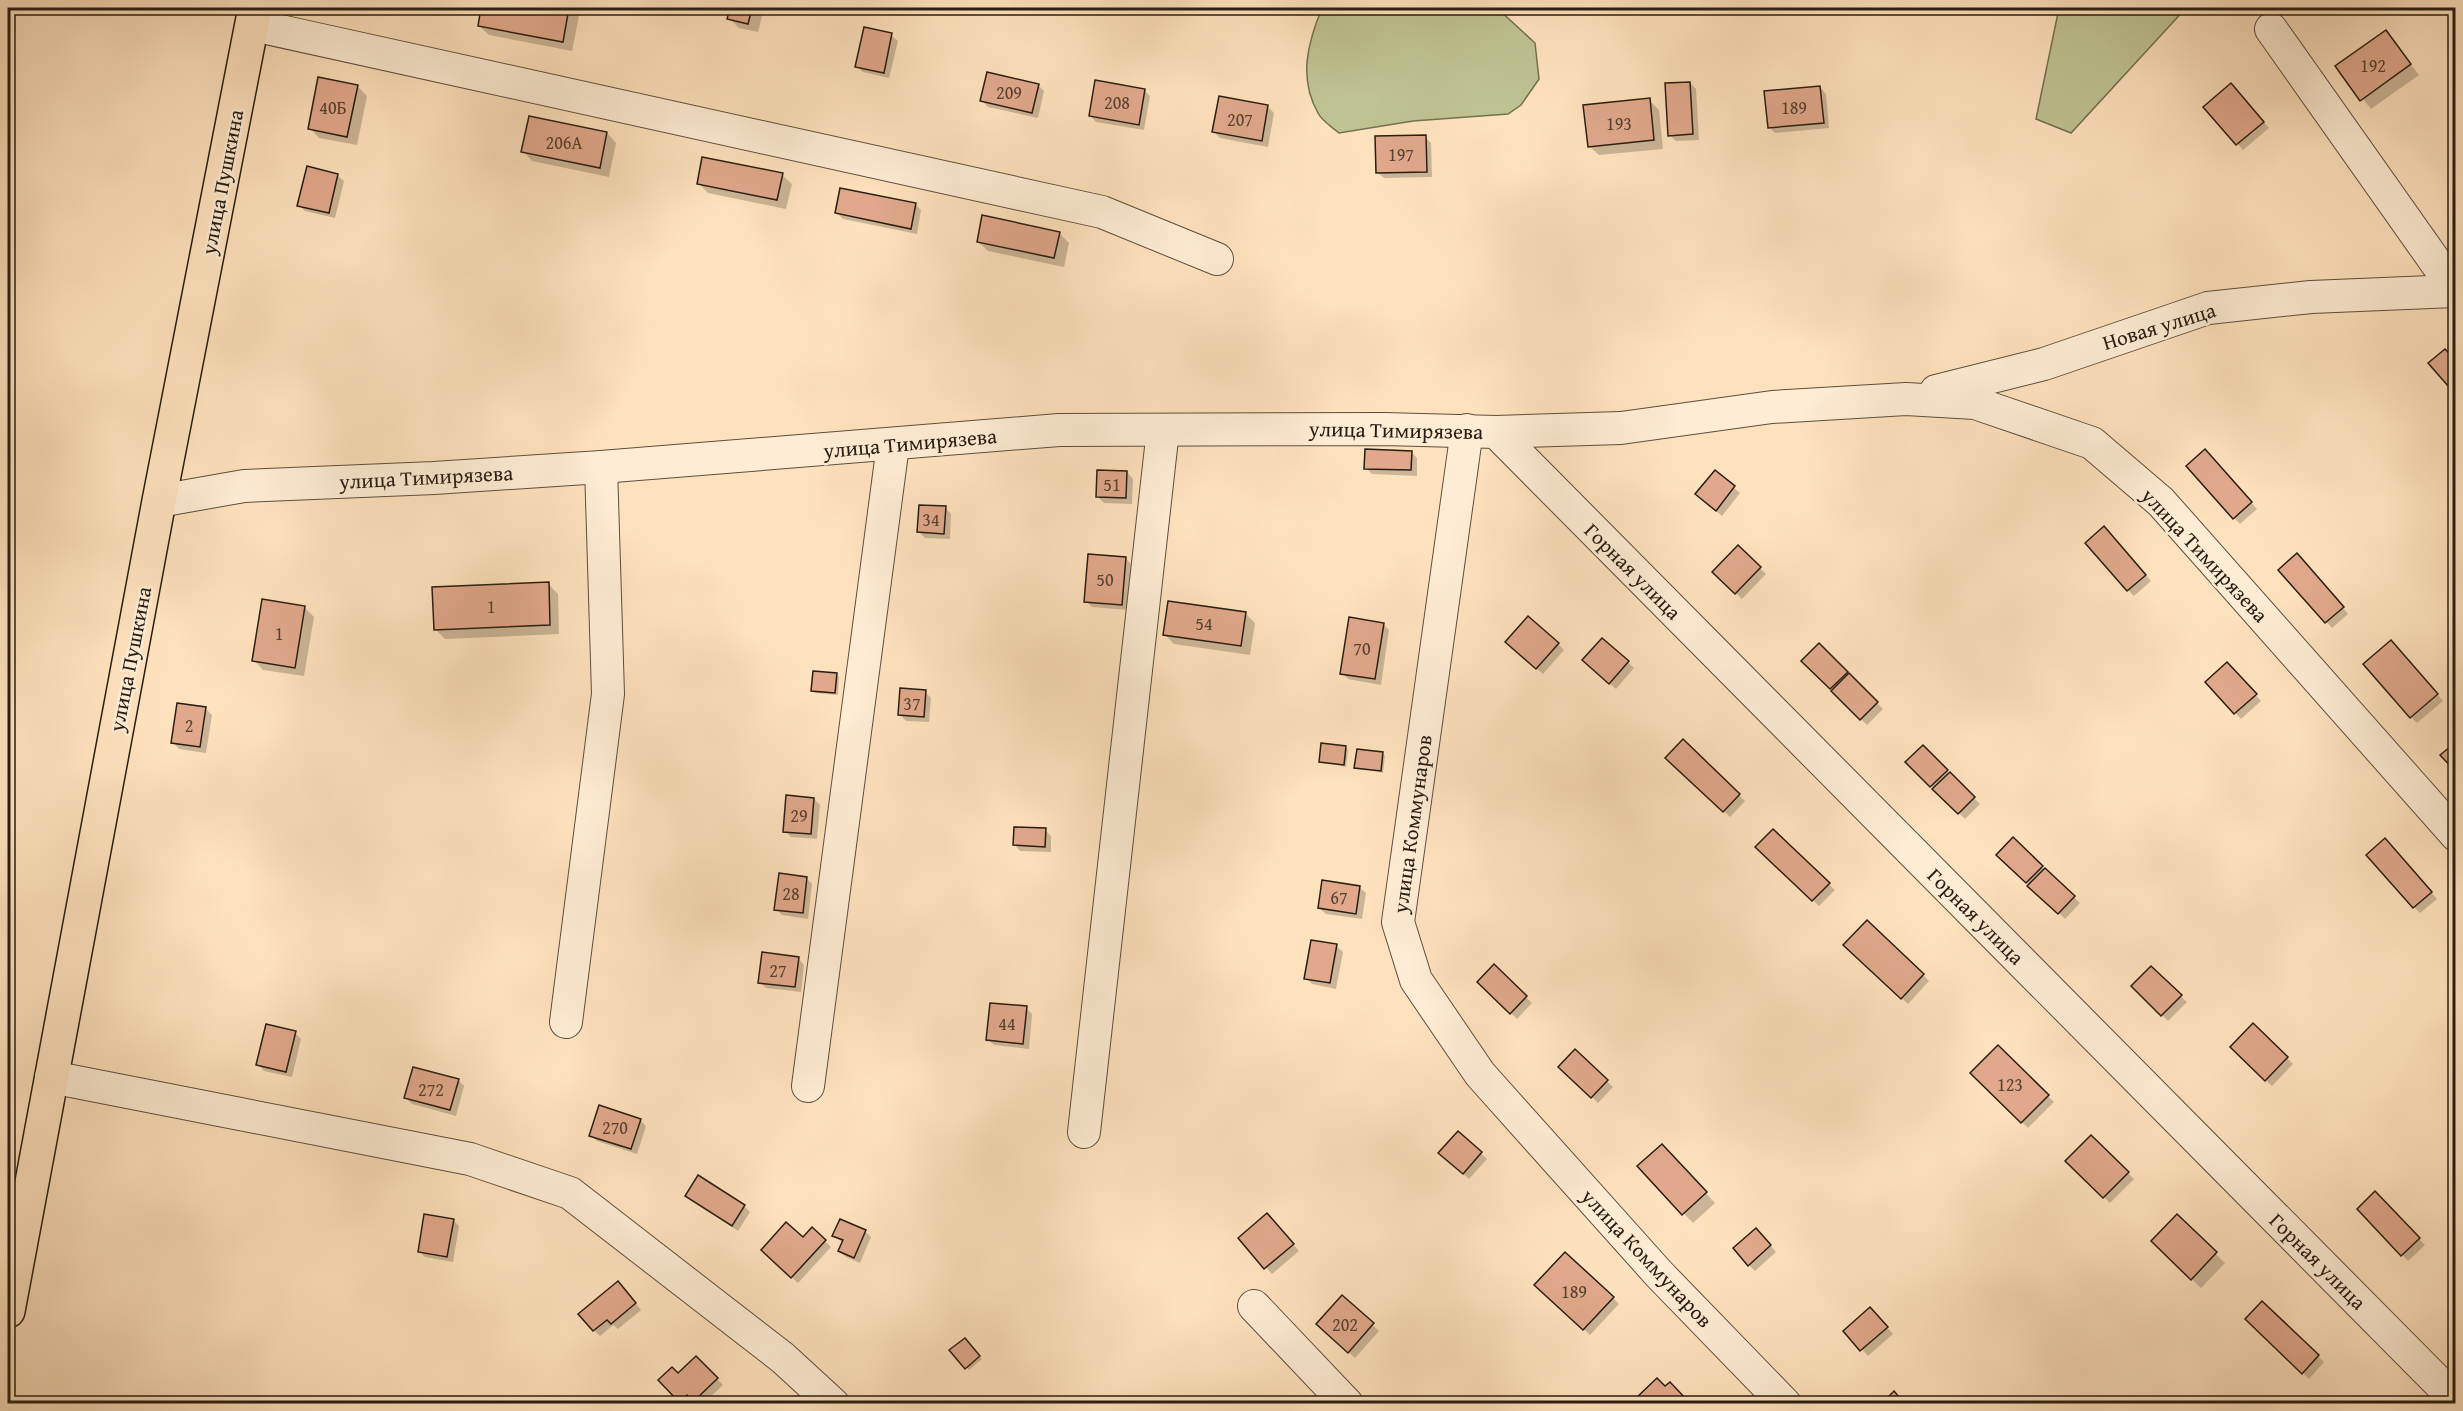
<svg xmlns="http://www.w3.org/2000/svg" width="2463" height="1411" font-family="'Gentium Book Plus',serif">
	<rect width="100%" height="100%" fill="#fee2bd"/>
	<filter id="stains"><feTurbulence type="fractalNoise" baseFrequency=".00333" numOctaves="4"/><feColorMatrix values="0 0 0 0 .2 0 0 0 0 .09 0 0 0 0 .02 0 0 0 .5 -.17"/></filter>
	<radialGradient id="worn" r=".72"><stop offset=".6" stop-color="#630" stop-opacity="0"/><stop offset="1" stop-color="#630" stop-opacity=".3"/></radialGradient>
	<!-- green -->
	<g fill="#bfc392" stroke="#747052" stroke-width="1.5">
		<path d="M1322,8H1497L1535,43L1539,79L1521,105L1508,114L1413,121L1339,133C1332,127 1322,121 1318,113C1298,78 1308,42 1322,8Z"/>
		<polygon points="2059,8 2186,8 2071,133 2036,119"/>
	</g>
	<!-- shadow -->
	<g fill="#0003">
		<polygon points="483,8 576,8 580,11 572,51 489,35 479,26"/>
		<polygon points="731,8 764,8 758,32 739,28 729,18"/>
		<polygon points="2385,32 2419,75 2371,109 2337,66"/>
		<polygon points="891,35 898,41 889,78 863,72 857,66"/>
		<polygon points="1690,83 1696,89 1699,140 1676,141 1669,135"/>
		<polygon points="1038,85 1044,91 1038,118 988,107 982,101"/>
		<polygon points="357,86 367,96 357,145 319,138 310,128"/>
		<polygon points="1820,87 1826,94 1829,128 1775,133 1769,127"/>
		<polygon points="1144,90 1150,96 1144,130 1096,122 1090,115"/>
		<polygon points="2237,91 2269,128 2243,150 2205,107"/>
		<polygon points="1649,100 1659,110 1663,149 1599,155 1589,146"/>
		<polygon points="1268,107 1274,113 1268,147 1220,138 1214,132"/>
		<polygon points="607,133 616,143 609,177 532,161 523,151"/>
		<polygon points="1425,137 1431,143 1432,177 1384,178 1377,172"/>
		<polygon points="337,175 344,181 335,218 305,211 299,205"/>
		<polygon points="782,175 792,184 786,209 708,193 698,183"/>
		<polygon points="915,204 921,210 917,234 843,219 837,213"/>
		<polygon points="1059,233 1069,243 1064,267 988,251 978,242"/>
		<polygon points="1411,452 1417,458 1417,476 1372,474 1366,468"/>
		<polygon points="2211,457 2257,509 2240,524 2234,518"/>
		<polygon points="1127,472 1133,479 1132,504 1104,503 1097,496"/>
		<polygon points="1715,472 1740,493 1722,516 1703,500"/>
		<polygon points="945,507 951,514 950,539 925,538 919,532"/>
		<polygon points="2110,534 2151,581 2134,596 2128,590"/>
		<polygon points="1738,547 1766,574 1742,599 1714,572"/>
		<polygon points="1125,558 1131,564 1128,610 1092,607 1086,601"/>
		<polygon points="2303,562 2348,614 2332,628 2280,570"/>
		<polygon points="548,584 558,594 559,634 445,639 435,629"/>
		<polygon points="304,607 314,617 304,676 263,670 254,660"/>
		<polygon points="1245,613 1255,623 1250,655 1174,644 1165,635"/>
		<polygon points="1383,624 1389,630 1381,685 1348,679 1342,673"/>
		<polygon points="1603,640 1634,668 1616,689 1590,666"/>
		<polygon points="1558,644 1564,650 1543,674 1513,648"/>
		<polygon points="1819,645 1883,709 1867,725 1803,661"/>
		<polygon points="2397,648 2443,701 2417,723 2411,717"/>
		<polygon points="2233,670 2261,701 2241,719 2207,682"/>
		<polygon points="836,674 839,677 838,695 815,693 813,690"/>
		<polygon points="925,692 931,698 929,722 906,721 899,714"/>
		<polygon points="206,709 212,715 206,753 179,749 173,742"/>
		<polygon points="1683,742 1745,801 1730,817 1667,758"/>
		<polygon points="1345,747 1348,750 1346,767 1321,762"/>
		<polygon points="1923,747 1980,804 1965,819 1907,762"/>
		<polygon points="1383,754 1385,756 1383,773 1356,767"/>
		<polygon points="814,799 820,805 817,839 791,837 785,831"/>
		<polygon points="1045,830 1051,836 1051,852 1020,851 1014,844"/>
		<polygon points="1773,831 1835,890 1819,906 1757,847"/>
		<polygon points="2391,847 2437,899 2420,913 2414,907"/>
		<polygon points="1999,855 2042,867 2080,903 2065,919"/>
		<polygon points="806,878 812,884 808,919 782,915 776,909"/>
		<polygon points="1359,887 1366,893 1362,919 1326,914 1319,908"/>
		<polygon points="1845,945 1923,975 1929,981 1908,1004"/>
		<polygon points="1336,946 1343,952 1336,989 1312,984 1306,978"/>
		<polygon points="798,958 804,965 801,992 766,988 760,982"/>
		<polygon points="1494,966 1532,1003 1517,1019 1479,982"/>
		<polygon points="2151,968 2187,1002 2168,1021 2133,986"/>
		<polygon points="1026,1008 1032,1014 1029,1049 994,1045 988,1039"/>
		<polygon points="2253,1025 2293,1064 2272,1086 2232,1047"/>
		<polygon points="295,1033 301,1039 292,1077 264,1071 258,1064"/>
		<polygon points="1998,1047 2054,1102 2028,1128 1972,1073"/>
		<polygon points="1575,1051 1613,1087 1598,1103 1560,1067"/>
		<polygon points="458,1080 464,1086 456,1116 412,1104 406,1098"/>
		<polygon points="640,1120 646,1126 637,1154 597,1141 591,1135"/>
		<polygon points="1458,1133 1487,1159 1469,1179 1446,1159"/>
		<polygon points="2091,1137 2134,1179 2110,1203 2067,1161"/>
		<polygon points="1671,1155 1715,1203 1693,1223 1639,1166"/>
		<polygon points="2375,1194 2425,1245 2408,1261 2359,1209"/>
		<polygon points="687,1196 744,1206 750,1212 738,1231"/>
		<polygon points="2177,1216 2225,1263 2201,1288 2153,1241"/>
		<polygon points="453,1220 459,1226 453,1262 425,1257 419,1251"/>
		<polygon points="1273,1221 1299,1251 1272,1274 1240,1238"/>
		<polygon points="812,1229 831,1247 798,1283 769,1256 803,1240"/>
		<polygon points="865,1231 871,1237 860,1263 846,1257 839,1251 843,1243 834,1235"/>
		<polygon points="1762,1236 1776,1252 1755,1271 1749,1265"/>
		<polygon points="624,1289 641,1310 618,1329 613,1325 600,1336 594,1330"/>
		<polygon points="1542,1291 1613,1298 1619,1304 1590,1335"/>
		<polygon points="1342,1297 1379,1331 1355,1358 1324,1330"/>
		<polygon points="2262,1303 2324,1362 2309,1379 2247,1319"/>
		<polygon points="1876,1315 1893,1334 1868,1356 1845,1331"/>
		<polygon points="965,1340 982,1359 969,1370 952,1351"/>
		<polygon points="696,1358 723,1385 703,1404 694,1400 690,1404 683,1404 661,1380 678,1375"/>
		<polygon points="1670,1384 1689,1404 1640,1404 1665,1388"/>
	</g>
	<!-- building -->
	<g fill="#e1a88b" stroke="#281d13" stroke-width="1.5">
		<polygon points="481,8 569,8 563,42 478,26"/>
		<polygon points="730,8 752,8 748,24 727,19"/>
		<polygon points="864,27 892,33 884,73 855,67"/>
		<polygon points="2386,30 2411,64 2360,101 2335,66"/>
		<polygon points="987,72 1039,84 1032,113 980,101"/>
		<polygon points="318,77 358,85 347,137 308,129"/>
		<polygon points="1095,80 1145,89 1139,125 1089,116"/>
		<polygon points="1690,82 1693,134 1668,136 1665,83"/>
		<polygon points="2231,83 2264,122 2236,145 2203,107"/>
		<polygon points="1820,86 1824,123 1768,128 1764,91"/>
		<polygon points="1219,96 1268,105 1262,141 1212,132"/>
		<polygon points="1650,98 1654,140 1588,147 1583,105"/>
		<polygon points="529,116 607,132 600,168 521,152"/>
		<polygon points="1426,135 1427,172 1376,173 1375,136"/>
		<polygon points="702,157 783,173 777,200 697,184"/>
		<polygon points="307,166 338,174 329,213 297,206"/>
		<polygon points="840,188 916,203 911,229 835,213"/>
		<polygon points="982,215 1060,232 1054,258 977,242"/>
		<polygon points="2445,349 2456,361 2456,395 2428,363"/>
		<polygon points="1365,449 1412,451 1411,470 1364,469"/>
		<polygon points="2205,449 2252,502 2233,519 2186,466"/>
		<polygon points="1097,470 1127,471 1126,498 1096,497"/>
		<polygon points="1715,470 1735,486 1716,511 1695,494"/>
		<polygon points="919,505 946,506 944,534 917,532"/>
		<polygon points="2104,526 2146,575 2127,591 2085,543"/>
		<polygon points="1738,545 1761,567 1735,594 1712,572"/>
		<polygon points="2297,553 2344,607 2325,623 2278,570"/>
		<polygon points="1088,554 1126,557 1122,605 1084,602"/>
		<polygon points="549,582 550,625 434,630 432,587"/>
		<polygon points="262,599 305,606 295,668 252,661"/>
		<polygon points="1168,601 1246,612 1241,646 1163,635"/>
		<polygon points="1528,616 1559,643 1536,669 1505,642"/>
		<polygon points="1349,617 1384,623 1375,679 1340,674"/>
		<polygon points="1602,638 1629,661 1609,684 1582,660"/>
		<polygon points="2391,640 2438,694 2410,718 2363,664"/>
		<polygon points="1819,643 1848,672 1830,689 1801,661"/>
		<polygon points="2227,662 2257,694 2234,714 2205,682"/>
		<polygon points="813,671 837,673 835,693 811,691"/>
		<polygon points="1849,673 1878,702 1860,720 1831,691"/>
		<polygon points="900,688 926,690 924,717 898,715"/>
		<polygon points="177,703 206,707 200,747 171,743"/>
		<polygon points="1683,739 1740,794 1723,812 1665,758"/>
		<polygon points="2456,742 2456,772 2440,755"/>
		<polygon points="1321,743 1346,746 1344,765 1319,762"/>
		<polygon points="1923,745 1948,770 1930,787 1905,762"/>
		<polygon points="1357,749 1383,752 1381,771 1354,768"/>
		<polygon points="1950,772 1975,797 1958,814 1932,789"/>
		<polygon points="786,795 814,798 811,834 783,832"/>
		<polygon points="1014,827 1046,828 1045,847 1013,845"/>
		<polygon points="1773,829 1830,883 1812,901 1755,847"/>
		<polygon points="2013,837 2043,866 2026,883 1996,855"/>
		<polygon points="2385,838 2432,892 2413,908 2366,855"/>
		<polygon points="2045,868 2075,896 2058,914 2027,886"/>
		<polygon points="779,873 807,877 803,913 774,910"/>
		<polygon points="1322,880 1360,886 1356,914 1318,908"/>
		<polygon points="1867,920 1924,974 1901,999 1843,945"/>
		<polygon points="1311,940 1337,944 1330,983 1304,979"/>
		<polygon points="762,952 799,957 795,987 758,983"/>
		<polygon points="1494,964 1527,996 1510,1014 1477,982"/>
		<polygon points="2151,966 2182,995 2161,1016 2131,986"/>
		<polygon points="990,1003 1027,1006 1023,1044 986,1040"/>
		<polygon points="2253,1023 2288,1057 2265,1081 2230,1047"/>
		<polygon points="266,1024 296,1031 286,1072 256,1065"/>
		<polygon points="1998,1045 2049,1095 2021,1123 1970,1073"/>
		<polygon points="1575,1049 1608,1080 1591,1098 1558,1067"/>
		<polygon points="413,1067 459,1079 450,1110 404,1098"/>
		<polygon points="599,1105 641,1119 631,1149 589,1136"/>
		<polygon points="1458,1131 1482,1152 1463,1174 1438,1153"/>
		<polygon points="2091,1135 2129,1172 2103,1198 2065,1161"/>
		<polygon points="1662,1144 1707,1192 1682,1215 1637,1166"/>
		<polygon points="698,1175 745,1205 732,1226 685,1196"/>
		<polygon points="2375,1191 2420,1238 2401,1256 2357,1209"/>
		<polygon points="1267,1213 1294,1244 1264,1269 1238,1238"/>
		<polygon points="424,1214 454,1219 447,1257 418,1252"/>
		<polygon points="2177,1214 2217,1252 2191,1280 2151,1241"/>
		<polygon points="840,1219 866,1230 854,1258 838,1251 843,1240 832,1236"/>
		<polygon points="786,1222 803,1237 812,1227 826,1240 791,1278 761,1250"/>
		<polygon points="1756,1228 1771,1245 1748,1266 1733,1248"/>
		<polygon points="1565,1252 1614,1297 1583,1330 1534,1285"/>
		<polygon points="618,1281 636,1303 611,1324 607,1320 593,1331 578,1314"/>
		<polygon points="1342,1295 1374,1323 1348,1353 1316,1324"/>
		<polygon points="2262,1301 2319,1355 2302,1374 2245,1319"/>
		<polygon points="1870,1307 1888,1327 1860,1351 1843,1331"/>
		<polygon points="965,1338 980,1356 965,1369 949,1350"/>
		<polygon points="696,1356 718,1378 693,1402 687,1395 679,1402 658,1380 672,1367 678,1373"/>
		<polygon points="1657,1378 1665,1386 1670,1382 1689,1402 1638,1404 1634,1400"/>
		<polygon points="1894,1391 1905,1404 1881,1404"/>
	</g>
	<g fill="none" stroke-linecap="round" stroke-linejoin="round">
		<defs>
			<g id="minor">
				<polyline points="253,25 1102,212 1217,259"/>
				<polyline points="2271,29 2456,291"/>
				<polyline points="1936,391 2044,364 2208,308 2311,297 2455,291"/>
				<polyline points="1467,430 1398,922 1416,980 1480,1074 1659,1274 1785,1404"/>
				<polyline points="1496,432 2456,1400"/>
				<polyline points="159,501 244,486 434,478 601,467 1059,430 1384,429 1496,432 1621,428 1772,407 1906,399 1975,403 2092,443 2161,502 2456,835"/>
				<polyline points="566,1022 608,694 601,467"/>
				<polyline points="51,1077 470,1159 570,1193 783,1358 833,1404"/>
				<polyline points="808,1086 893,445"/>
				<polyline points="1084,1132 1163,430"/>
				<polyline points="1254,1306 1347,1404"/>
			</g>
			<polyline id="major" points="8,1311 159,501 255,8"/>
		</defs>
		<!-- minor casing -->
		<use href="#minor" stroke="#5e4e3e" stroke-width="34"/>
		<!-- major casing -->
		<use href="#major" stroke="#281d13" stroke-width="36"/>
		<!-- minor -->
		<use href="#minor" stroke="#feecd4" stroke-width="32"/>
		<!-- major -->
		<use href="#major" stroke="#fee2bd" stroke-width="33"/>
	</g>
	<g text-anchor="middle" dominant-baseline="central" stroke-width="5" stroke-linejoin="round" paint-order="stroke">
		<!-- number labels -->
		<g font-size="18" fill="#564031">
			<text x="2373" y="65">192</text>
			<text x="1009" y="92">209</text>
			<text x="1117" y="102">208</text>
			<text x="333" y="107">40Б</text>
			<text x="1794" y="107">189</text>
			<text x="1240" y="119">207</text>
			<text x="1619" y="123">193</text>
			<text x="564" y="142">206А</text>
			<text x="1401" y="154">197</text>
			<text x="1112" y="484">51</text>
			<text x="931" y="519">34</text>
			<text x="1105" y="579">50</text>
			<text x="491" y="606">1</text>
			<text x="1204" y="623">54</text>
			<text x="279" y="633">1</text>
			<text x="1362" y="648">70</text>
			<text x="912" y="703">37</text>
			<text x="189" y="725">2</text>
			<text x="799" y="815">29</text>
			<text x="791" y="893">28</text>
			<text x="1339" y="897">67</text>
			<text x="778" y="970">27</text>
			<text x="1007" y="1023">44</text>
			<text x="2010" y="1084">123</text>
			<text x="431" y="1089">272</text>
			<text x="615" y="1127">270</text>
			<text x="1574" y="1291">189</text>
			<text x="1345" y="1324">202</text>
		</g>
		<!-- street labels -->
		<g font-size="21" fill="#281d13" stroke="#feecd4">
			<text transform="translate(222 182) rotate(-79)">улица Пушкина</text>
			<text transform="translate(2159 326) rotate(-17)">Новая улица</text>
			<text transform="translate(1396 430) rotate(1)">улица Тимирязева</text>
			<text transform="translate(910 443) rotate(-5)">улица Тимирязева</text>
			<text transform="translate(426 477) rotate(-3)">улица Тимирязева</text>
			<text transform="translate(2205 555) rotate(47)">улица Тимирязева</text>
			<text transform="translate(1633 571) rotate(45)">Горная улица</text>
			<text transform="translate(130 659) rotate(-79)">улица Пушкина</text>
			<text transform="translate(1412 824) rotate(-82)">улица Коммунаров</text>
			<text transform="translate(1976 916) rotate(45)">Горная улица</text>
			<text transform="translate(1647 1258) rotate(47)">улица Коммунаров</text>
			<text transform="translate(2318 1261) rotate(45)">Горная улица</text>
		</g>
	</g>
	<!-- margin -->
	<rect width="2463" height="1411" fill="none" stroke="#fee2bd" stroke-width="30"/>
	<rect x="9" y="9" width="2445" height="1393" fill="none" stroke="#281d13" stroke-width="3"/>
	<rect x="15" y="15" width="2433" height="1381" fill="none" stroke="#281d13" stroke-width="1.5"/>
	<rect width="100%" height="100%" filter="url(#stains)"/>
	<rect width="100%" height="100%" fill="url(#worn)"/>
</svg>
